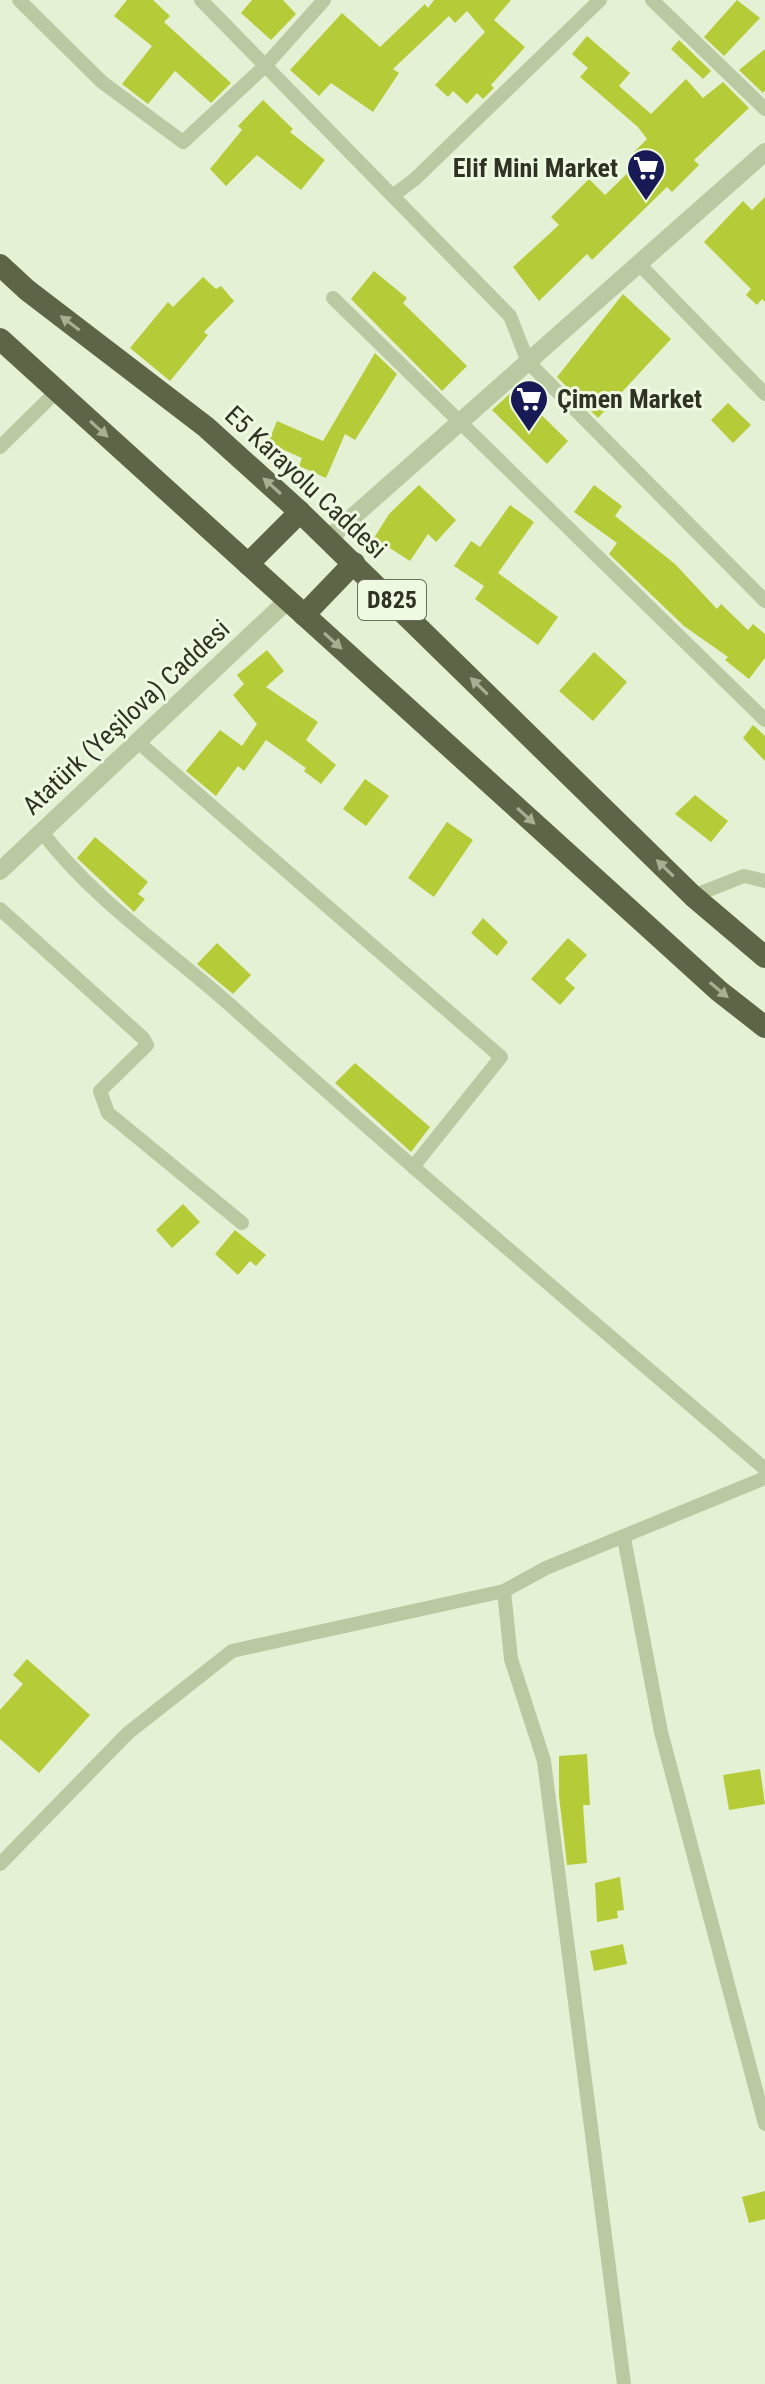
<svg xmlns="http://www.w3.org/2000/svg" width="765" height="2384" font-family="'Roboto Condensed',sans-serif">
	<rect width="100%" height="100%" fill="#e5f1d5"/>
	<!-- building -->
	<g fill="#b5cc38">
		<polygon points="127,0 153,0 170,16 164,22 231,83 211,103 175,71 148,104 122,84 152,46 114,16"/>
		<polygon points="252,0 283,0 296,14 271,40 241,13"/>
		<polygon points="434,0 511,0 494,20 525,47 491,85 494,88 483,99 477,93 467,104 453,91 448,97 435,85 485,32 467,11 455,23 449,16 393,69 399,73 373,112 331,83 319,96 290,70 342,13 380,47 425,4 428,8"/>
		<polygon points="737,0 760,18 724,56 704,37"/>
		<polygon points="587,36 630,73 619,86 651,114 686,79 703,98 723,82 749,108 694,160 699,165 672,192 667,187 592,260 587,254 539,301 513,267 559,225 551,217 589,179 605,195 641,160 634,152 647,139 638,127 580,77 588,68 572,54"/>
		<polygon points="679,40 711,71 703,79 671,49"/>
		<polygon points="765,49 765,90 763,93 739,70"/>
		<polygon points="263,100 293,129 290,132 325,160 301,190 257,155 226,186 210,169 242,130 238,126"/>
		<polygon points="765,197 765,302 762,299 757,305 746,295 751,289 704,242 743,201 752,210"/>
		<polygon points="374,271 407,298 403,303 467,366 442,391 351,299"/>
		<polygon points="203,277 216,289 221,286 234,301 204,332 208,335 170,381 130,348 168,302 173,307"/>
		<polygon points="623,294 671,339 598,418 557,377"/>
		<polygon points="375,353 397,374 355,440 345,434 326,478 299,466 302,458 268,443 277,421 323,441"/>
		<polygon points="515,389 568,441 547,464 492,410"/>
		<polygon points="728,403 751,425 733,443 711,420"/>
		<polygon points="419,485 456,520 436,542 428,534 410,561 374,538 389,514"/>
		<polygon points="594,485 622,506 615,516 675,564 717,609 721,604 748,630 753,624 765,634 765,658 749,679 725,660 728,657 684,626 609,554 617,543 574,512"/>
		<polygon points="510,505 534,522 498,573 558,617 538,645 475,599 484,586 454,566 471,541 480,547"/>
		<polygon points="267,650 284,671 266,687 318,722 306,740 336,765 321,784 304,771 306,768 266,740 244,771 238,766 216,796 186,771 220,730 242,746 257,724 233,695 244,684 237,675"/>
		<polygon points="594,652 627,682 593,721 559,691"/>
		<polygon points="753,725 765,736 765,761 743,738"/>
		<polygon points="365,779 389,796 366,826 343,809"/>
		<polygon points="695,795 728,821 711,842 675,814"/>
		<polygon points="447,822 473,840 434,897 408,878"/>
		<polygon points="95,837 148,882 138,894 145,899 134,912 77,858"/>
		<polygon points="483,918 508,942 497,956 471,933"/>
		<polygon points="568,938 587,955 565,979 575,988 560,1005 531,979"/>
		<polygon points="217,943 251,975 233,994 197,964"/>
		<polygon points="355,1063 430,1127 411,1152 335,1083"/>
		<polygon points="183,1204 200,1222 172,1248 156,1230"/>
		<polygon points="235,1230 266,1255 256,1266 250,1261 238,1275 215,1254"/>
		<polygon points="27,1659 90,1715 39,1773 0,1739 0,1710 23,1684 13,1675"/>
		<polygon points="587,1754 590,1805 583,1805 587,1863 567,1865 559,1796 559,1756"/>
		<polygon points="760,1769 765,1804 729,1810 723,1775"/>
		<polygon points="620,1877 624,1910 617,1911 618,1918 597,1922 595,1883"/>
		<polygon points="623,1944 627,1964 594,1971 590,1951"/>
		<polygon points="765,2191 765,2219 749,2223 742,2197"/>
	</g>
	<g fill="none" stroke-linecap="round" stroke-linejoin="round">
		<!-- minor -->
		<g stroke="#bac9a1" stroke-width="14">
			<polyline points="19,0 102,82 183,142 265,66 324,0"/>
			<polyline points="201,0 510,316 528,362 765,601"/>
			<polyline points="652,0 765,109"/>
			<polyline points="395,194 415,179 600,0"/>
			<polyline points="639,264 765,394"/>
			<polyline points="333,298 765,720"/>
			<polyline points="0,447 57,391"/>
			<polyline points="138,742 501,1057 413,1167"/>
			<path d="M42,832C96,903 172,952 238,1012C411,1168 588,1317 765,1469"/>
			<polyline points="693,896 744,876 765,881"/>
			<polyline points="0,909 143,1038 147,1045 100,1091 108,1113 242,1223"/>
			<polyline points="624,1538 661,1732 765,2124"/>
			<polyline points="504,1591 511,1659 544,1761 624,2384"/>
			<polyline points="0,1864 128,1733 232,1651 504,1591 546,1568 765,1478"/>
		</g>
		<!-- tertiary -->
		<g stroke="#bac9a1" stroke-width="18">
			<polyline points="329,538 765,152"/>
			<polyline points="0,871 288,600"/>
		</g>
		<!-- trunk -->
		<g stroke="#5e6547" stroke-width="22">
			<polyline points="0,265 27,290 206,427 300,512 693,896 765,957"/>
			<polyline points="0,339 719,991 765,1027"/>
			<polyline points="248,564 300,512"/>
			<polyline points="304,615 354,563"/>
		</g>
	</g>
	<!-- one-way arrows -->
	<defs><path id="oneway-solid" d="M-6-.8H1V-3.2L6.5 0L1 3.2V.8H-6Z" transform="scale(2)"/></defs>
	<g fill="#a6af94">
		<use href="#oneway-solid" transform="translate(70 323) rotate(-143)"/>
		<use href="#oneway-solid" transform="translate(99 429) rotate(42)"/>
		<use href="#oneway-solid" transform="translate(272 486) rotate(-138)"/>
		<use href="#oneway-solid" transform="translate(333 641) rotate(42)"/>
		<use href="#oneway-solid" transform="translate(479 686) rotate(-136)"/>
		<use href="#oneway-solid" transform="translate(526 816) rotate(42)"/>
		<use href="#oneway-solid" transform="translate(665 868) rotate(-136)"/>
		<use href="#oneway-solid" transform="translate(719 990) rotate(40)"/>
	</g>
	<!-- icons -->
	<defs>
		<symbol id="supermarket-pin" viewBox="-11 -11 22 30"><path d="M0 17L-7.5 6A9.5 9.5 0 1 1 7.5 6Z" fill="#181a56" stroke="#eef9e1"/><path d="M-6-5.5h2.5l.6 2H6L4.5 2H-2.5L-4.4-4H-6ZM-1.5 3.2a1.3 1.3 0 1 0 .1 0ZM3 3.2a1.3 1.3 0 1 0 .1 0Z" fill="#fff"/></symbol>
	</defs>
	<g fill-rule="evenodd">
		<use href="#supermarket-pin" x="624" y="146" width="44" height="60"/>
		<use href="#supermarket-pin" x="507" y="377" width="44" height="60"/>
	</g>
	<g text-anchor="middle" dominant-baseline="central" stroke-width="6" stroke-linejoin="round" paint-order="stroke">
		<!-- shield labels -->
		<rect fill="#eef9e1" stroke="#696e5d" stroke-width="2" x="358" y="580" width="68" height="40" rx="6"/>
		<g font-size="24" font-weight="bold" fill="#303324">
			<text x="392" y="600">D825</text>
		</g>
		<!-- poi labels -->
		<g font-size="26" font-weight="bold" fill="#303324" stroke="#eef9e1" text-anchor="end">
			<text x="618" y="168">Elif Mini Market</text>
			<text x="557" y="399" text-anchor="start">Çimen Market</text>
		</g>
		<!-- street labels -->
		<g font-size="26" fill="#303324" stroke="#eef9e1">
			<text transform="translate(306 482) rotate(43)">E5 Karayolu Caddesi</text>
			<text transform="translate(126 717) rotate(-43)">Atatürk (Yeşilova) Caddesi</text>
		</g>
	</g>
</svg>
